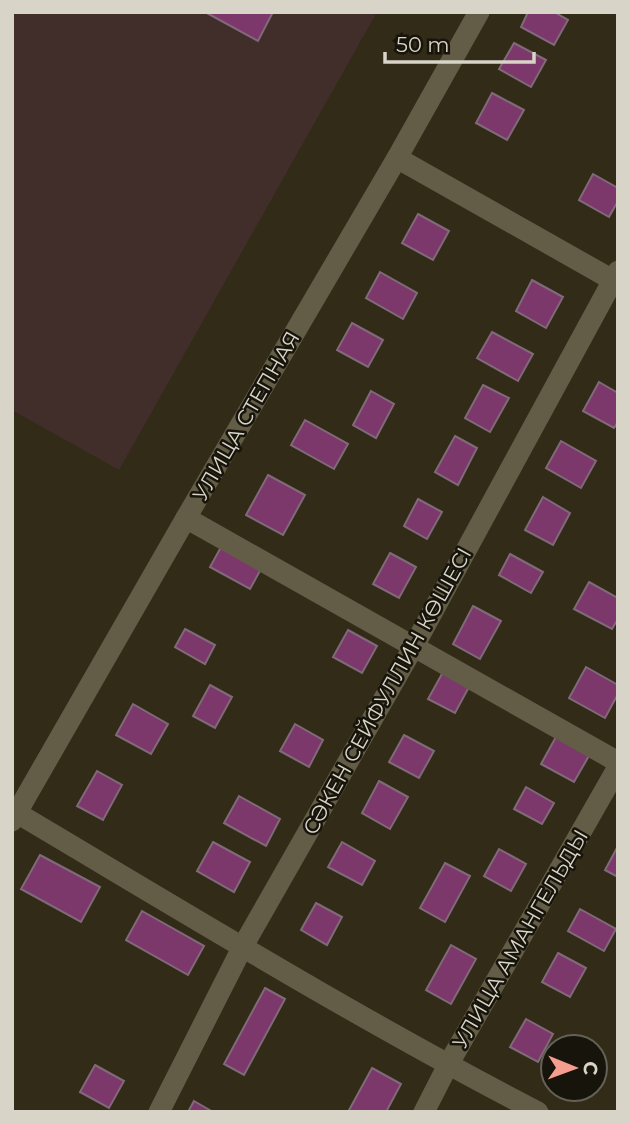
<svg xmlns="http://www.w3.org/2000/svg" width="630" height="1124" font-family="Montserrat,sans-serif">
	<rect width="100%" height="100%" fill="#322b17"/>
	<!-- industrial -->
	<polygon fill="#412e2a" points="12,12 377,12 119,470 12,410"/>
	<!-- building -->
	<g fill="#7c386b" stroke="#806a79" stroke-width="2">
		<polygon points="205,12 273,12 258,41"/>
		<polygon points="528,12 554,12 568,20 554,45 521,27"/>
		<polygon points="514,43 546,60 531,87 499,69"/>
		<polygon points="492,93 524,110 507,140 476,123"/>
		<polygon points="593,174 618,188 618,201 609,217 579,200"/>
		<polygon points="418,214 449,231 433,260 402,243"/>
		<polygon points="380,272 417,293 403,319 366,298"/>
		<polygon points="532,280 563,297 546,328 516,311"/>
		<polygon points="352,323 383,340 368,367 337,350"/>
		<polygon points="492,332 533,354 518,381 477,358"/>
		<polygon points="599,382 618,393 618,422 614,428 583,411"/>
		<polygon points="483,385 509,398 490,432 465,418"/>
		<polygon points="371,391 394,404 376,438 353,425"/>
		<polygon points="305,420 348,444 334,469 291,445"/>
		<polygon points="455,436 477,448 458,485 435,472"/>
		<polygon points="561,441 596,461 581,488 546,468"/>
		<polygon points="268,475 305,495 283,535 246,515"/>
		<polygon points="543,497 570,513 553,545 525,530"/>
		<polygon points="418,499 442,512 427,539 404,526"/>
		<polygon points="221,547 261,569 250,589 210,567"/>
		<polygon points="390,553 416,567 399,598 373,584"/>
		<polygon points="510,554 543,572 531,593 499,575"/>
		<polygon points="589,582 618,598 618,619 612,629 574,609"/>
		<polygon points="473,606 501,621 480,659 453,644"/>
		<polygon points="185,629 215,645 205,664 175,647"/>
		<polygon points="348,630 377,646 362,673 333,657"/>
		<polygon points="586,667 618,685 618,694 605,718 569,698"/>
		<polygon points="443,672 469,687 455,713 428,699"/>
		<polygon points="210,685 232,697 215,728 193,716"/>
		<polygon points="133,704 168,724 151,754 116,735"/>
		<polygon points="295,724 323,740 309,767 280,751"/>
		<polygon points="404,735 434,751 419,778 389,762"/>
		<polygon points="557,735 590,754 574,782 541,764"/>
		<polygon points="97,771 122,785 103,820 77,806"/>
		<polygon points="379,781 408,797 390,829 362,813"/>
		<polygon points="526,787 554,803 542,824 514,809"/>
		<polygon points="239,796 280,819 266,846 224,823"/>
		<polygon points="213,842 250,862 234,892 197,871"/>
		<polygon points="342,842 375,861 362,885 328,867"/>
		<polygon points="618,846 618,877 605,870"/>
		<polygon points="499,849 526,864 511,891 484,876"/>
		<polygon points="40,855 100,887 81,922 21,889"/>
		<polygon points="445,863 470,876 445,922 420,908"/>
		<polygon points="316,903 342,917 327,945 301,930"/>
		<polygon points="580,909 616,929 604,951 568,931"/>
		<polygon points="142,911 204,946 188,975 126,940"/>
		<polygon points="451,945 476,959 451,1004 426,990"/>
		<polygon points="558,953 586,968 570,997 542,982"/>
		<polygon points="265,988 285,999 244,1075 224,1064"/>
		<polygon points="526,1019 553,1034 538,1062 510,1047"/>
		<polygon points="95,1065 124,1081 109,1108 80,1092"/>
		<polygon points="372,1068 401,1084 386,1112 348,1112"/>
		<polygon points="194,1101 213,1112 188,1112"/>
	</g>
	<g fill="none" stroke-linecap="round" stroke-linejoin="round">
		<!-- minor -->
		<g stroke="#635c46" stroke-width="21">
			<polyline points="397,158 618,283"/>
			<polyline points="186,518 618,762"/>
			<path d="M12,807L17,813C189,915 360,1020 538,1112"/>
			<polyline points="12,821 186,518 397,158 479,12"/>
			<polyline points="159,1112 243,946 414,646 618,271"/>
			<polyline points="424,1112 448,1065 618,767"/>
		</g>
	</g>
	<g text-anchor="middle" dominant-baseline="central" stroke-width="5" stroke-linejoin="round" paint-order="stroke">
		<!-- street labels -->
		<g font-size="21" fill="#d8d4c7" stroke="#17140b">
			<text transform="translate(246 416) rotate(-60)">УЛИЦА СТЕПНАЯ</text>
			<text transform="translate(387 691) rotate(-61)">СӘКЕН СЕЙФУЛЛИН КӨШЕСІ</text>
			<text transform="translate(520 939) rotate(-60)">УЛИЦА АМАНГЕЛЬДЫ</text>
		</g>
	</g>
	<!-- border -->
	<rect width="630" height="1124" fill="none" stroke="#d8d4c7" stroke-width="28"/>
	<!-- north arrow -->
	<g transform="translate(574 1068) rotate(91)"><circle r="33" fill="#17140b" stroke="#646156" stroke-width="2"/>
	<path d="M0-5L12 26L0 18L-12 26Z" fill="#f59d8e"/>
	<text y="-10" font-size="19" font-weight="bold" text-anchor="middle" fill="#d8d4c7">С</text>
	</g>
	<!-- scale -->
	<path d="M385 52v10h149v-10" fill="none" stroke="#d8d4c7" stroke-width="3.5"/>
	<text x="396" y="52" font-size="21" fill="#d8d4c7" stroke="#17140b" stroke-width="5" paint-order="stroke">50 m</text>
</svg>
